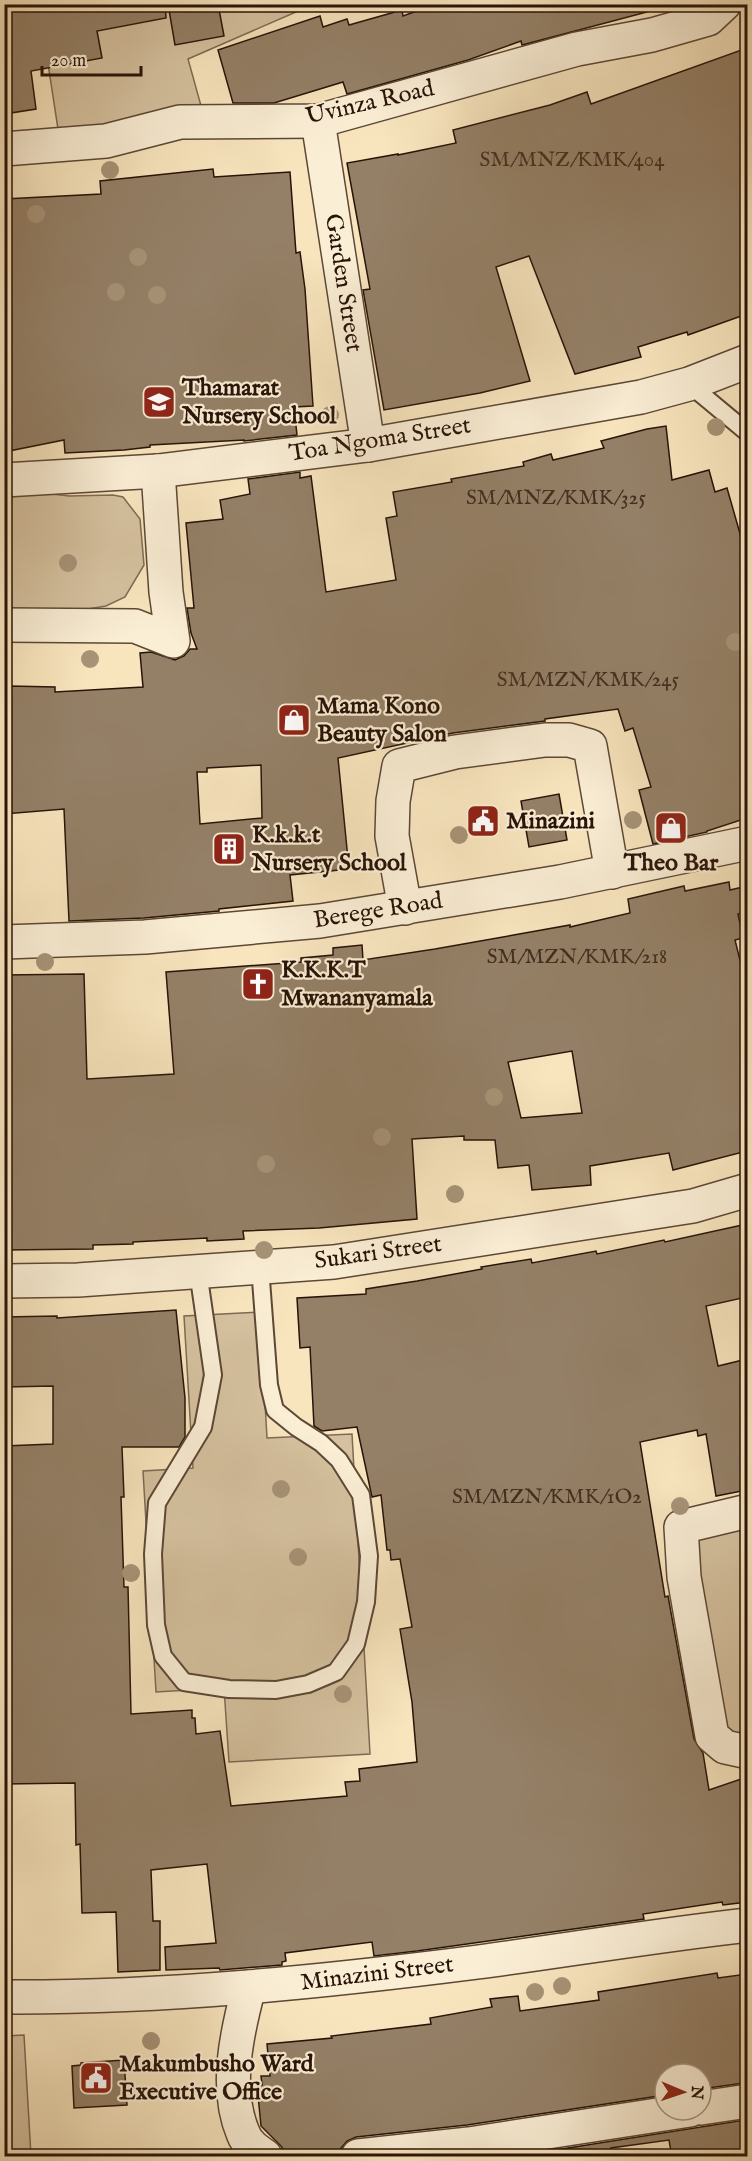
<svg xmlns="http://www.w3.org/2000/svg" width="752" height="2161" font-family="'IM FELL English',serif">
	<rect width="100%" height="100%" fill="#f8e5be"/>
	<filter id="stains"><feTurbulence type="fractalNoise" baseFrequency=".00333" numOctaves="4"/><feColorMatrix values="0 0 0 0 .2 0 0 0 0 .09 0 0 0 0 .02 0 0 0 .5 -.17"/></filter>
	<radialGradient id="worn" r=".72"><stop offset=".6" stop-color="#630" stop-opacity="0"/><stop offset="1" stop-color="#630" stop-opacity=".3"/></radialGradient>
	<!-- green -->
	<g fill="#d5c19f" stroke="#7e6a54" stroke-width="1.5">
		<polygon points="39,5 312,5 188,59 208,131 58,129"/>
		<polygon points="34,492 69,496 113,495 123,497 140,519 144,565 125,597 106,606 57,614 5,613 5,494"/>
		<polygon points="260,1312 267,1438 352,1434 370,1754 229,1762 224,1688 156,1692 143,1471 193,1468 184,1316"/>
		<polygon points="747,1521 747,1736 724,1734 690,1546 708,1529"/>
		<polygon points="24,2035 31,2156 5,2156 5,2036"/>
	</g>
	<!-- building -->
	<g fill="#948067" stroke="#281308" stroke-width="1.5" fill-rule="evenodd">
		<polygon points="4,4 165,4 166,18 97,31 102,58 31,71 36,109 4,114"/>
		<polygon points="168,4 218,4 224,36 175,45"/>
		<polygon points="436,4 646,4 647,12 522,45 521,41 468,60 347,94 343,82 274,103 233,103 218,50 320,16 323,27 347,19 349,25 402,10 403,16"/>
		<polygon points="747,48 747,314 688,335 687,332 638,347 641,357 575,374 529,256 496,267 530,381 480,393 384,410 363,290 370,289 347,163 398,154 398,155 456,143 453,130 550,105 587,92 591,104"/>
		<polygon points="213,169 214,177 290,172 296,253 300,252 305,289 313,406 294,407 297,435 244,441 244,440 150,445 150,447 124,450 65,453 64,440 4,452 4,199 101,194 100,181"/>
		<path d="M666,426L672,480L709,470L715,492L727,488L743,544L747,543V818L707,831V832L653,844L639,790L651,787L633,728L625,731L618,709L545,719V721L453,733L338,758L349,869L290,875L293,901L219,909V911L144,918L69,921L64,809L4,814L5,697H10V686L55,687V692L143,687L140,653L151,652L175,660L184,656L190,649H197L191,633L187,608H194L186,523L223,519L220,500L250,494L248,479L300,472V478L311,476L326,592L396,580L386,518L397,516L393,492L452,482L451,479L524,466L523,462L551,454L553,460L604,448L601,441L647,429ZM261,765L262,818L200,824L197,772H207V768Z"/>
		<polygon points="559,794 567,840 529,847 521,801"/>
		<path d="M729,882L730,890L747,886V912L738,914L743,938L735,940L747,988V1151L673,1170L669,1153L590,1166L591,1185L532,1190L529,1165L498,1168L495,1140H464V1136L412,1139L417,1219L319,1228L243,1231L244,1239L207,1241V1238L133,1242V1244L93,1245V1249L4,1250V975L84,974L87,1079L174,1074L166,972L301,962V958L333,955V948L362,945L363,960L435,949L570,925V927L630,913L628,899L684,886L685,891ZM572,1051L582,1113L521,1118L508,1062Z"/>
		<polygon points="747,1224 747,1297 706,1306 718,1366 747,1359 747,1490 716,1496 706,1434 698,1436 697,1430 640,1442 665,1597 668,1596 694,1739 703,1753 709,1790 747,1777 747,1902 723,1905 722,1902 643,1914 644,1919 417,1951 374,1956 372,1942 285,1953 286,1961 282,1962 282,1965 220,1970 219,1968 166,1970 165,1947 216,1943 207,1864 151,1870 153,1921 160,1921 160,1970 118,1972 116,1912 82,1913 80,1844 76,1845 75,1783 4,1784 4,1446 53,1444 53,1386 4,1387 4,1317 57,1316 57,1318 176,1310 185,1398 185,1437 179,1447 122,1447 124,1497 121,1497 124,1587 128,1587 131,1714 192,1710 192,1718 195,1718 196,1734 220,1731 231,1806 347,1796 345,1782 360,1781 359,1769 417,1762 412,1702 400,1629 412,1627 400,1559 391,1560 390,1550 387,1550 381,1495 372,1497 357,1427 322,1431 314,1426 310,1347 300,1348 297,1298 366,1294 366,1289 417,1281 482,1269 481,1267 531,1259 532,1263 596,1251 597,1254 664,1240 665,1242"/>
		<polygon points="717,1973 718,1978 747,1974 747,2057 741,2058 744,2083 701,2089 701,2074 665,2074 665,2095 467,2125 356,2137 347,2141 341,2148 340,2155 324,2157 284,2157 282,2147 261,2126 257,2085 262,2085 261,2076 270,2076 267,2044 332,2038 331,2036 431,2024 430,2018 492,2007 490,1999 518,1996 520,2011 599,2000 598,1992"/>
		<polygon points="124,2060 127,2105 74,2108 72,2066 81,2065 81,2063"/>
		<polygon points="745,2120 747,2157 672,2157 669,2140 611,2148 612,2157 511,2157"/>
	</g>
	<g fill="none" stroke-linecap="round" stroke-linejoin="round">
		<defs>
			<g id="lane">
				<polyline points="689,384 748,433"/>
				<polyline points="198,1271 213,1375 203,1427 157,1503 153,1554 156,1625 163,1656 184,1682 229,1689 276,1690 308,1684 336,1672 356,1644 366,1602 369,1556 361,1495 339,1460 321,1443 296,1427 275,1410 269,1385 260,1267"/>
			</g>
			<g id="street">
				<polyline points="318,121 368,445"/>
				<polyline points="4,149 106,141 180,122 318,121 577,49 652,35 708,19 724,4"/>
				<polyline points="4,480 158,471 368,445 641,397 689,384 748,361"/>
				<polyline points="4,625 135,626 173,641 166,592 158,471"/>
				<polyline points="405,908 392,836 393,801 399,766 455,752 545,740 569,740 590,746 612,872"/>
				<polyline points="4,942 145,937 320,921 560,882 748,843"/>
				<polyline points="4,1281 78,1280 334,1262 693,1206 748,1190"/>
				<polyline points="748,1511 681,1527 684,1577 712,1736 725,1747 748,1752"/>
				<path d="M249,1987C237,2032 224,2088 243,2133C247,2144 256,2150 265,2156"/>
				<path d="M4,1997C163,1998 321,1982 478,1962C568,1950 658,1935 748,1925"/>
				<polyline points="701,2108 748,2101"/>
				<polyline points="358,2156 469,2144 690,2110"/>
			</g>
		</defs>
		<!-- lane casing -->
		<use href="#lane" stroke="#5c4836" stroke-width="20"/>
		<!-- street casing -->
		<use href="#street" stroke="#5c4836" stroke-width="36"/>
		<!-- lane -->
		<use href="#lane" stroke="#faeed5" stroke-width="16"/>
		<!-- street -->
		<use href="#street" stroke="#faeed5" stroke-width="33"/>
	</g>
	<!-- trees -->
	<g fill="#a79377">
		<circle cx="110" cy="170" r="9"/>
		<circle cx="36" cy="214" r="9"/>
		<circle cx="138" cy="257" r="9"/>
		<circle cx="116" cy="292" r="9"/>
		<circle cx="157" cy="295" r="9"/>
		<circle cx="330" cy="415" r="9"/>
		<circle cx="716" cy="427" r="9"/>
		<circle cx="68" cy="563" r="9"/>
		<circle cx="735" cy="642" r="9"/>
		<circle cx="90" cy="659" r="9"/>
		<circle cx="633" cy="820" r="9"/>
		<circle cx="459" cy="835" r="9"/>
		<circle cx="45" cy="962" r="9"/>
		<circle cx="494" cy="1097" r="9"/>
		<circle cx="382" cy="1137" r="9"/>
		<circle cx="266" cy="1164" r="9"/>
		<circle cx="455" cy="1194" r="9"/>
		<circle cx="264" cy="1250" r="9"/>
		<circle cx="281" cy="1489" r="9"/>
		<circle cx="680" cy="1506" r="9"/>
		<circle cx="298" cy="1557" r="9"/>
		<circle cx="131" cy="1573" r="9"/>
		<circle cx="343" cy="1694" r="9"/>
		<circle cx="562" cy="1986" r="9"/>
		<circle cx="535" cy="1992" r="9"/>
		<circle cx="151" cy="2041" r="9"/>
	</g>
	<!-- icons -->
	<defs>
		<symbol id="school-square" viewBox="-11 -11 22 22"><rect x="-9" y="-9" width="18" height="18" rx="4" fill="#8f2418" stroke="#faeed5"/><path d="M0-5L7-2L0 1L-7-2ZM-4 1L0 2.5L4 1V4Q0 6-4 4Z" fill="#fff"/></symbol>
		<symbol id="shop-square" viewBox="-11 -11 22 22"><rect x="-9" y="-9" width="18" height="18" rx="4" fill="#8f2418" stroke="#faeed5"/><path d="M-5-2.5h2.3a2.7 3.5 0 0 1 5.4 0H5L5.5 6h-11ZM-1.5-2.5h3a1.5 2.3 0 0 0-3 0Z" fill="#fff"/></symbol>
		<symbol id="civic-square" viewBox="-11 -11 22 22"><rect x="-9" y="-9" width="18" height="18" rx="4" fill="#8f2418" stroke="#faeed5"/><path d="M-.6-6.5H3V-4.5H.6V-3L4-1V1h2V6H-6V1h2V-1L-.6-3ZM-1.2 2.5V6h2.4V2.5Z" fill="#fff"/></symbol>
		<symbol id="building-square" viewBox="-11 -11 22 22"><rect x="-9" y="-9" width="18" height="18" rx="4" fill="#8f2418" stroke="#faeed5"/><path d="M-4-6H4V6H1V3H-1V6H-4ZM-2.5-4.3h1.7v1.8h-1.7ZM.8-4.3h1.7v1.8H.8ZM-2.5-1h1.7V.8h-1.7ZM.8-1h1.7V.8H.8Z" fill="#fff"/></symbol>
		<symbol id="church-square" viewBox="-11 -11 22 22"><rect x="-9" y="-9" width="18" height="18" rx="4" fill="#8f2418" stroke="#faeed5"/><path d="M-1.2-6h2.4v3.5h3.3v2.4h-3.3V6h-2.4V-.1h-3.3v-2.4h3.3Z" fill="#fff"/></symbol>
	</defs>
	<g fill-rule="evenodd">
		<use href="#school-square" x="140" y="383" width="38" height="38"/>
		<use href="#shop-square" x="275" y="701" width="38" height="38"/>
		<use href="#civic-square" x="464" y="802" width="38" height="38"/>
		<use href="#shop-square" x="652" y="809" width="38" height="38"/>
		<use href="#building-square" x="210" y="830" width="38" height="38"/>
		<use href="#church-square" x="239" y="965" width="38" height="38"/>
		<use href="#civic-square" x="77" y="2059" width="38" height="38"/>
	</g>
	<g text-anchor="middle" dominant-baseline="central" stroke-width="4.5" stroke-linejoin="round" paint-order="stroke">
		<!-- number labels -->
		<g font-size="21" fill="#432e20">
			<text x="572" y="160">SM/MNZ/KMK/404</text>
			<text x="556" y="498">SM/MNZ/KMK/325</text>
			<text x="588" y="680">SM/MZN/KMK/245</text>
			<text x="577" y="957">SM/MZN/KMK/218</text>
			<text x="547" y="1497">SM/MZN/KMK/1O2</text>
		</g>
		<!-- street labels -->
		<g font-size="24" fill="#281308" stroke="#faeed5">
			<text transform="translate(370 103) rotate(-13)">Uvinza Road</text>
			<text transform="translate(343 283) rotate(81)">Garden Street</text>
			<text transform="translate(380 440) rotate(-9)">Toa Ngoma Street</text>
			<text transform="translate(378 911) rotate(-9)">Berege Road</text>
			<text transform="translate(378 1253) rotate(-8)">Sukari Street</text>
			<text transform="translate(377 1974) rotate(-7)">Minazini Street</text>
		</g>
		<!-- poi labels -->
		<g font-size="24" font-weight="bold" fill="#281308" stroke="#faeed5" text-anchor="start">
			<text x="182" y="388">Thamarat<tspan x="182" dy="28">Nursery School</tspan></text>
			<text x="317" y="706">Mama Kono<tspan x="317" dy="28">Beauty Salon</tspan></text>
			<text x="506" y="821">Minazini</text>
			<text x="252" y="835">K.k.k.t<tspan x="252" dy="28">Nursery School</tspan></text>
			<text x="671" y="863" text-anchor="middle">Theo Bar</text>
			<text x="281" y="970">K.K.K.T<tspan x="281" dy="28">Mwananyamala</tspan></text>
			<text x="119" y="2064">Makumbusho Ward<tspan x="119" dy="28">Executive Office</tspan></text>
		</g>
	</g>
	<!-- margin -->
	<rect width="752" height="2161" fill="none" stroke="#f8e5be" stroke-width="24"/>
	<rect x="6" y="6" width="740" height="2149" fill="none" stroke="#281308" stroke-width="3"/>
	<rect x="12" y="12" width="728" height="2137" fill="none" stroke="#281308" stroke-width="1.5"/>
	<!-- north arrow -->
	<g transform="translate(683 2092) rotate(92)"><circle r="28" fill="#faeed5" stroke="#a69683" stroke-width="1.5"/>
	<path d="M0-4.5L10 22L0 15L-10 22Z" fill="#8f2418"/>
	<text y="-9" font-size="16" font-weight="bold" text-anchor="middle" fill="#281308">N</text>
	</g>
	<!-- scale -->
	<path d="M42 66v9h99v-9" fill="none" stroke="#281308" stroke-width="3"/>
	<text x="51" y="66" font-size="18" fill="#281308" stroke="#faeed5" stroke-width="4.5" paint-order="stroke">20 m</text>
	<rect width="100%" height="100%" filter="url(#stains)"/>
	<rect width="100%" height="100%" fill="url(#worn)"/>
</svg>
